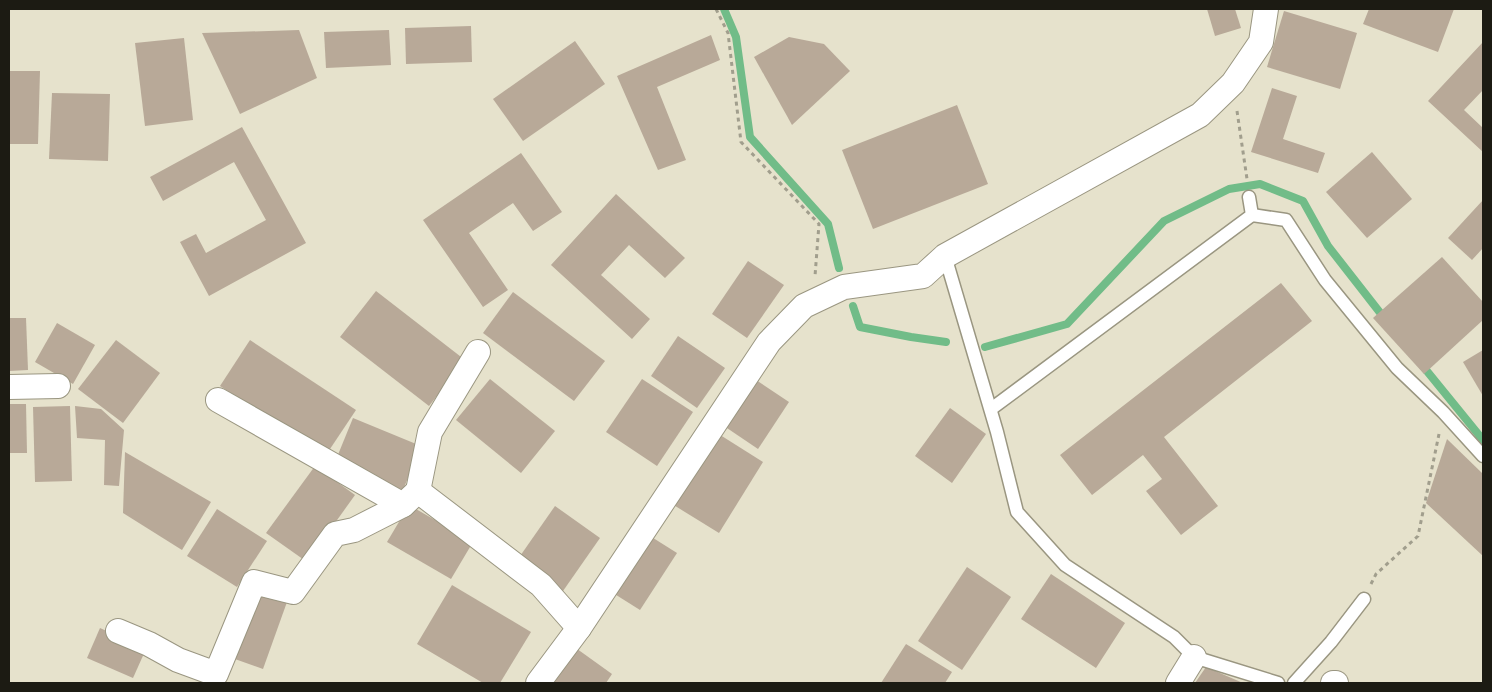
<svg xmlns="http://www.w3.org/2000/svg" width="1492" height="692" font-family="'PT Serif',serif">
	<rect width="100%" height="100%" fill="#e6e2cc"/>
	<g fill="none" stroke-linecap="round" stroke-linejoin="round">
		<!-- stream -->
		<g stroke="#71bc88" stroke-width="8">
			<polyline points="724,9 736,37 750,137 828,224 839,268"/>
			<polyline points="853,306 860,327 911,337 946,342"/>
			<polyline points="985,347 1067,324 1164,221 1229,189 1260,184 1303,201 1328,246 1385,319"/>
			<polyline points="1422,365 1483,440"/>
		</g>
	</g>
	<!-- building -->
	<g fill="#b8a998">
		<polygon points="1207,9 1235,9 1241,28 1215,36"/>
		<polygon points="1369,9 1454,9 1438,52 1363,24"/>
		<polygon points="1284,11 1357,33 1340,89 1267,67"/>
		<polygon points="471,26 472,62 406,64 405,28"/>
		<polygon points="299,30 317,78 240,114 202,33"/>
		<polygon points="389,30 391,65 326,68 324,32"/>
		<polygon points="711,35 720,60 657,87 686,160 658,170 617,76"/>
		<polygon points="789,37 824,44 850,71 792,125 754,57"/>
		<polygon points="184,38 193,120 145,126 135,43"/>
		<polygon points="575,41 605,84 523,141 493,99"/>
		<polygon points="1483,42 1483,90 1464,110 1483,128 1483,152 1428,101"/>
		<polygon points="9,71 40,71 38,144 9,144"/>
		<polygon points="1272,88 1297,96 1283,139 1325,153 1318,173 1251,152"/>
		<polygon points="52,93 110,94 108,161 49,159"/>
		<polygon points="957,105 988,184 873,229 842,150"/>
		<polygon points="242,127 306,243 209,296 180,242 196,234 206,253 266,220 234,162 163,201 150,177"/>
		<polygon points="1372,152 1412,199 1367,238 1326,192"/>
		<polygon points="521,153 562,212 533,231 513,203 469,233 508,290 483,307 423,220"/>
		<polygon points="616,194 685,258 665,278 629,245 601,275 650,319 632,339 551,265"/>
		<polygon points="1483,200 1483,248 1472,260 1448,238"/>
		<polygon points="1442,257 1483,302 1483,320 1424,374 1373,318"/>
		<polygon points="748,261 784,285 747,338 712,314"/>
		<polygon points="1281,283 1312,321 1164,437 1218,506 1181,535 1146,491 1162,479 1143,455 1092,495 1060,455"/>
		<polygon points="376,291 465,360 429,406 340,337"/>
		<polygon points="513,292 605,361 574,401 483,333"/>
		<polygon points="9,318 26,318 28,370 9,371"/>
		<polygon points="57,323 95,345 73,384 35,362"/>
		<polygon points="678,336 725,368 697,408 651,376"/>
		<polygon points="116,340 160,373 123,423 78,389"/>
		<polygon points="250,340 356,410 326,455 220,386"/>
		<polygon points="1483,350 1483,396 1463,362"/>
		<polygon points="753,378 789,402 758,449 721,424"/>
		<polygon points="490,379 555,431 521,473 456,420"/>
		<polygon points="642,379 693,412 657,466 606,432"/>
		<polygon points="9,404 26,404 27,453 9,453"/>
		<polygon points="70,406 72,481 35,482 33,407"/>
		<polygon points="75,406 101,409 124,430 119,486 104,485 105,440 77,438"/>
		<polygon points="950,408 986,434 952,483 915,456"/>
		<polygon points="353,418 421,446 403,490 335,462"/>
		<polygon points="717,433 763,462 719,533 672,504"/>
		<polygon points="1447,439 1483,474 1483,556 1426,503"/>
		<polygon points="125,452 211,502 182,550 123,513"/>
		<polygon points="315,466 355,495 307,562 266,533"/>
		<polygon points="409,505 473,542 451,579 387,542"/>
		<polygon points="555,506 600,538 563,591 518,559"/>
		<polygon points="217,509 267,541 237,587 187,556"/>
		<polygon points="650,536 677,553 640,610 613,593"/>
		<polygon points="967,567 1011,597 962,670 918,641"/>
		<polygon points="1051,574 1125,623 1096,668 1021,619"/>
		<polygon points="452,585 531,632 500,683 483,683 417,644"/>
		<polygon points="255,591 287,602 263,669 232,658"/>
		<polygon points="100,628 146,649 133,678 87,658"/>
		<polygon points="906,644 952,672 945,683 881,683"/>
		<polygon points="573,646 612,674 606,683 546,683"/>
		<polygon points="1206,667 1243,683 1195,683"/>
	</g>
	<g fill="none" stroke-linecap="round" stroke-linejoin="round">
		<defs>
			<g id="service">
				<polyline points="1252,215 1286,220 1325,280 1397,368 1443,412 1483,456"/>
				<polyline points="945,256 997,432 1017,512 1065,565 1174,637 1194,657 1278,683"/>
				<polyline points="991,409 1252,215 1249,197"/>
				<polyline points="1294,683 1331,642 1364,599"/>
			</g>
			<g id="minor">
				<polyline points="9,387 58,386"/>
				<polyline points="218,400 403,505 418,491 541,585 579,628"/>
				<polyline points="418,491 430,432 478,352"/>
				<polyline points="118,631 149,644 178,660 216,674 254,582 293,592 335,534 354,530 403,505"/>
				<polyline points="538,683 579,628 769,342 804,306 844,287 923,276 945,256 1200,115 1233,83 1261,42 1266,9"/>
				<polyline points="1178,683 1194,657"/>
				<polyline points="1333,683 1336,683"/>
			</g>
		</defs>
		<!-- service casing -->
		<use href="#service" stroke="#9a9681" stroke-width="15"/>
		<!-- minor casing -->
		<use href="#minor" stroke="#9a9681" stroke-width="26"/>
		<!-- path -->
		<g stroke="#a19e8d" stroke-width="3" stroke-dasharray="4 4" stroke-linecap="butt">
			<polyline points="716,9 728,33 741,142 819,224 815,276"/>
			<polyline points="1237,111 1247,179"/>
			<polyline points="1371,584 1376,574 1418,536 1439,434"/>
		</g>
		<!-- service -->
		<use href="#service" stroke="#fff" stroke-width="12"/>
		<!-- minor -->
		<use href="#minor" stroke="#fff" stroke-width="24"/>
	</g>
	<!-- border -->
	<rect width="1492" height="692" fill="none" stroke="#1c1b13" stroke-width="20"/>
</svg>
